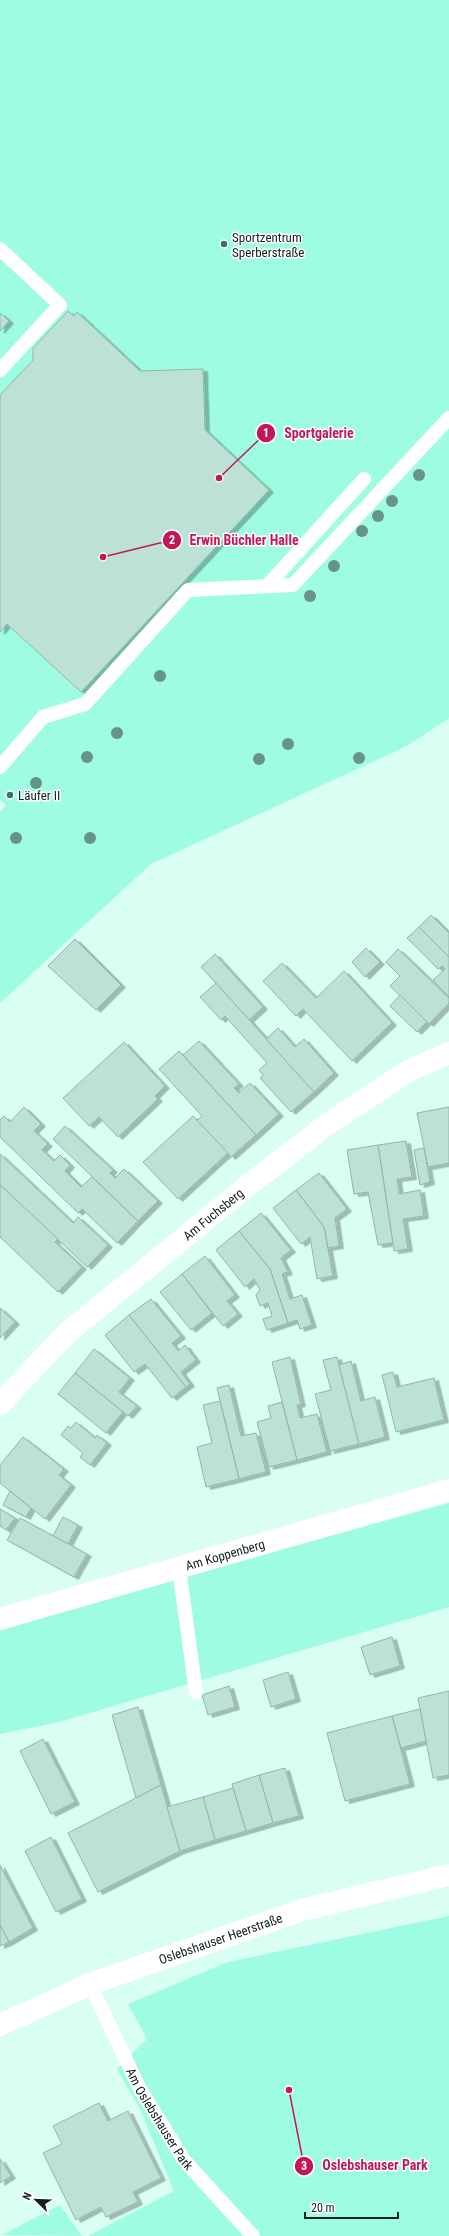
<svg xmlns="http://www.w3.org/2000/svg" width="449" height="2236" font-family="'Roboto Condensed',sans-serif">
	<defs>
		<filter id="shadow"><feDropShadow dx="4.5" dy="2.5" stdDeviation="0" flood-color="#0004"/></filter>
	</defs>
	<rect width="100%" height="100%" fill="#d9fef2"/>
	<!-- green -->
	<g fill="#9efce2">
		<polygon points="0,0 449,0 449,718 407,746 151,864 0,1003 0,812 6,805 0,800"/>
		<polygon points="449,1503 449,1607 59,1722 0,1734 0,1631 16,1624"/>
		<polygon points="449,1916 449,2236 88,2236 174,2191 141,2111 117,2069 147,2039 128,2004 228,1962"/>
		<polygon points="60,2205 82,2236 2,2235"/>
	</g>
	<!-- building -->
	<g fill="#bce1d5" stroke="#93b6ab" filter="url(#shadow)">
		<polygon points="68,311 74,316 77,312 140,371 203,369 205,430 269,490 81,692 7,624 0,632 0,395 33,360 33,348"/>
		<polygon points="0,313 9,321 0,331"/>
		<polygon points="431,915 449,933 449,957 419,927"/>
		<polygon points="419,927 449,957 449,997 433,980 445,969 442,966 438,969 407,938"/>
		<polygon points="75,939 121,985 96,1010 48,966"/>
		<polygon points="366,948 380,962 365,977 352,962"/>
		<polygon points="398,949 449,998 449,1003 429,1024 390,986 400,976 386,962"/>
		<polygon points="215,954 263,1007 249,1020 201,967"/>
		<polygon points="282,963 316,998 344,971 392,1023 352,1061 303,1009 296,1016 263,981"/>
		<polygon points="216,983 314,1092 291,1112 260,1078 263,1075 259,1070 267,1063 225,1016 221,1020 200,997"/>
		<polygon points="400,995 427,1022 417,1032 390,1006"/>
		<polygon points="278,1028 295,1047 304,1039 334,1073 314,1092 266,1039"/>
		<polygon points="199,1041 239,1084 234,1088 239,1093 250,1083 279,1114 256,1135 183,1055"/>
		<polygon points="124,1042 165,1086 155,1096 158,1099 118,1137 99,1117 89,1126 63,1098"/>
		<polygon points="179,1051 256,1135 231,1157 197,1121 202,1116 159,1069"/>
		<polygon points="24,1107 41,1124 34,1131 48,1144 42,1150 54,1161 60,1155 70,1165 65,1171 81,1187 92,1177 138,1221 117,1243 82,1209 78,1213 0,1137 0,1120 4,1116 10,1122"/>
		<polygon points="449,1107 449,1163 428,1167 417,1113"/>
		<polygon points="193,1116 228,1153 178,1199 143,1162"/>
		<polygon points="65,1126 113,1170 110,1173 115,1178 124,1169 158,1201 138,1221 53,1139"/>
		<polygon points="406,1141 412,1177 397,1179 399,1194 420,1190 424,1216 403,1219 408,1249 394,1251 378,1145"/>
		<polygon points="378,1145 393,1243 378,1245 368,1192 354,1194 347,1150"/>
		<polygon points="424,1148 430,1182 420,1185 414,1150"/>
		<polygon points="0,1154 73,1223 78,1217 108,1245 87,1267 0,1185"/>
		<polygon points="319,1173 347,1209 335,1218 339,1246 328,1248 324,1227 296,1190"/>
		<polygon points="0,1185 58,1239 55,1242 82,1267 58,1292 0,1237"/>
		<polygon points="296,1190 324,1227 333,1276 317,1279 310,1237 301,1244 273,1208"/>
		<polygon points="261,1213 291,1250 281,1258 288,1272 282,1274 290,1299 302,1295 312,1325 300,1329 297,1320 288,1323 270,1269 239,1231"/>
		<polygon points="239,1231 270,1269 288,1323 267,1330 263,1319 272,1316 268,1303 260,1306 256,1295 260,1290 254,1279 245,1287 216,1250"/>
		<polygon points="205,1256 235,1295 227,1301 238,1314 223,1326 182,1274"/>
		<polygon points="182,1274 212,1313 191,1330 160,1292"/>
		<polygon points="151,1299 181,1336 172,1343 178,1351 185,1345 196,1360 181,1372 190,1384 186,1387 129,1315"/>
		<polygon points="0,1308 15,1322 0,1338"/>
		<polygon points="129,1315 186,1387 172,1398 145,1364 134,1372 105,1335"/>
		<polygon points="94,1349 130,1378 119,1392 137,1406 128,1416 75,1373"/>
		<polygon points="290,1357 301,1404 297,1405 300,1418 317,1414 327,1452 297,1460 272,1362"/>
		<polygon points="337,1357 359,1444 330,1451 315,1394 331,1390 323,1360"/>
		<polygon points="351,1361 361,1401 375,1397 385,1437 359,1444 339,1365"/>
		<polygon points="393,1372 397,1387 434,1378 444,1420 396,1432 382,1375"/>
		<polygon points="75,1373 123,1412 106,1433 58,1394"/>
		<polygon points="229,1385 241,1436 256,1433 266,1472 239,1479 217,1388"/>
		<polygon points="220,1401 239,1479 206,1487 197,1447 212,1443 203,1405"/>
		<polygon points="282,1402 297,1460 269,1467 257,1422 271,1418 268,1406"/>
		<polygon points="76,1422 95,1438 97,1435 107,1443 90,1465 80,1457 83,1453 61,1435 68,1426 71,1428"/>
		<polygon points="23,1437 64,1469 59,1475 71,1485 45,1519 0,1483 0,1465"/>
		<polygon points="10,1491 31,1508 26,1517 3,1505"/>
		<polygon points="0,1509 15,1518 6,1530 0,1526"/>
		<polygon points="63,1517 78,1525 68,1544 53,1536"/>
		<polygon points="20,1518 87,1554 74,1577 7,1540"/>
		<polygon points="392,1637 400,1666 370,1675 361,1647"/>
		<polygon points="288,1672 296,1699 271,1707 263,1680"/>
		<polygon points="229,1686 235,1707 208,1715 202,1695"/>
		<polygon points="449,1691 449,1775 433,1778 418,1698"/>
		<polygon points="138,1707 161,1785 136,1798 112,1715"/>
		<polygon points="420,1709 426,1741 401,1748 392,1716"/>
		<polygon points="392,1716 410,1784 345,1801 327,1733"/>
		<polygon points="43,1739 75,1802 51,1814 20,1751"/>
		<polygon points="285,1768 299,1816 273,1823 259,1775"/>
		<polygon points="259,1775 273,1823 246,1831 232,1784"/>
		<polygon points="161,1785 180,1851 98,1892 68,1833"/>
		<polygon points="233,1788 246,1831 215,1840 203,1797"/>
		<polygon points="203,1797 215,1840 180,1851 167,1807"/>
		<polygon points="51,1837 82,1899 56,1912 25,1851"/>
		<polygon points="0,1865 33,1928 9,1942 0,1925"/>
		<polygon points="0,1925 9,1942 0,1946"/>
		<polygon points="99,2103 108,2121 128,2111 161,2178 133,2192 138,2202 106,2217 101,2207 76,2220 43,2153 62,2144 53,2126"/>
		<polygon points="0,2159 11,2176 0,2183"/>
	</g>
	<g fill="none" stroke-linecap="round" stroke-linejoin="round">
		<!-- service -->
		<g stroke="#fff" stroke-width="14">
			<polyline points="0,249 60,305 0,370"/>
			<polyline points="267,586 364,479"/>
			<polyline points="0,767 43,717 85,704 188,590 293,585 449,418"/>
			<polyline points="179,1568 196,1692"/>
			<path id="s1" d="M90,1984L140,2089L184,2160L253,2236"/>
		</g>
		<!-- minor -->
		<g stroke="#fff" stroke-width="22">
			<path id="s2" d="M0,1404L67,1333L250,1184L329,1123L410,1070L449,1053"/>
			<path id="s3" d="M0,1619L449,1490"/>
		</g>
		<!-- secondary -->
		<path stroke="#fff" stroke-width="22" id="s4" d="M0,2025L90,1984L302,1910L449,1875"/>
	</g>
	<!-- trees -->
	<g fill="#669489">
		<circle cx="419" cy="475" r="6"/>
		<circle cx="392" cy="501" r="6"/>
		<circle cx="378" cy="516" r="6"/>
		<circle cx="362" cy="531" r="6"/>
		<circle cx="334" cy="566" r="6"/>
		<circle cx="310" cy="596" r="6"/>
		<circle cx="160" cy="676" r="6"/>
		<circle cx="117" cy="733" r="6"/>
		<circle cx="288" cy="744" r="6"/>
		<circle cx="87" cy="757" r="6"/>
		<circle cx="359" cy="758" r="6"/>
		<circle cx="259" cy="759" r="6"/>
		<circle cx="36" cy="783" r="6"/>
		<circle cx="16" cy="838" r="6"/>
		<circle cx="90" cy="838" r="6"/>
	</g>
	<!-- markers -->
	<g fill="#357565" stroke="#fff" stroke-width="1.5">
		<circle cx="224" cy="244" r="4"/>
		<circle cx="10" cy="795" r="4"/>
	</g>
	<g text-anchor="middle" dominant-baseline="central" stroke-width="3" stroke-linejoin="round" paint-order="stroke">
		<!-- poi labels -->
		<g font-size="13" fill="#12201c" stroke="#fff" text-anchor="start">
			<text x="232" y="237">Sportzentrum<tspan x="232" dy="15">Sperberstraße</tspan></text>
			<text x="18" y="795">Läufer II</text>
		</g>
		<!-- street labels -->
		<g font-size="13" fill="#12201c" stroke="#fff">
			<text stroke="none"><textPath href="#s2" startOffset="286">Am Fuchsberg</textPath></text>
			<text stroke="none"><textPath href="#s3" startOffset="234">Am Koppenberg</textPath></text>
			<text stroke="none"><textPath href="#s4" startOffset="237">Oslebshauser Heerstraße</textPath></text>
			<text stroke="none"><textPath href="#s1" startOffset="152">Am Oslebshauser Park</textPath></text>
		</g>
	</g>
	<!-- callouts -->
	<path fill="none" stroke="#c2185b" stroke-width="1.5" d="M219 478L266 433M103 557L172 540M289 2090L304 2166"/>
	<g fill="#c2185b" stroke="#fff" stroke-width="1.5">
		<circle cx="219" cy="478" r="4"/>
		<circle cx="103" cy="557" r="4"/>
		<circle cx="289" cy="2090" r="4"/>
		<circle cx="266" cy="433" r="10"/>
		<circle cx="172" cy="540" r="10"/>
		<circle cx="304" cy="2166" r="10"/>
	</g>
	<g font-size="12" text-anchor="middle" font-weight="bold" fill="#fff">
		<text x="266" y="437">1</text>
		<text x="172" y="544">2</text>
		<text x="304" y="2170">3</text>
	</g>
	<g font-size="14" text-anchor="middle" font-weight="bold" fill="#c2185b" stroke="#fff" stroke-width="3" stroke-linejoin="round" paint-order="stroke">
		<text x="319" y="438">Sportgalerie</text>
		<text x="244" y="545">Erwin Büchler Halle</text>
		<text x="375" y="2170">Oslebshauser Park</text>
	</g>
	<!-- north arrow -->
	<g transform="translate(36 2200) rotate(293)" stroke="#ffffff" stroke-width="3" paint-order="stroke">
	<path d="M0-3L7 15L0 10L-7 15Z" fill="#12201c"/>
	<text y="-6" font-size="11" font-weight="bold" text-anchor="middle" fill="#12201c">N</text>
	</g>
	<!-- scale -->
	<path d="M305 2212v6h93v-6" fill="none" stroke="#12201c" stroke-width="2"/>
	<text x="311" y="2212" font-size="12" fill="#12201c" stroke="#ffffff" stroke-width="3" paint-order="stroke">20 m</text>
</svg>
